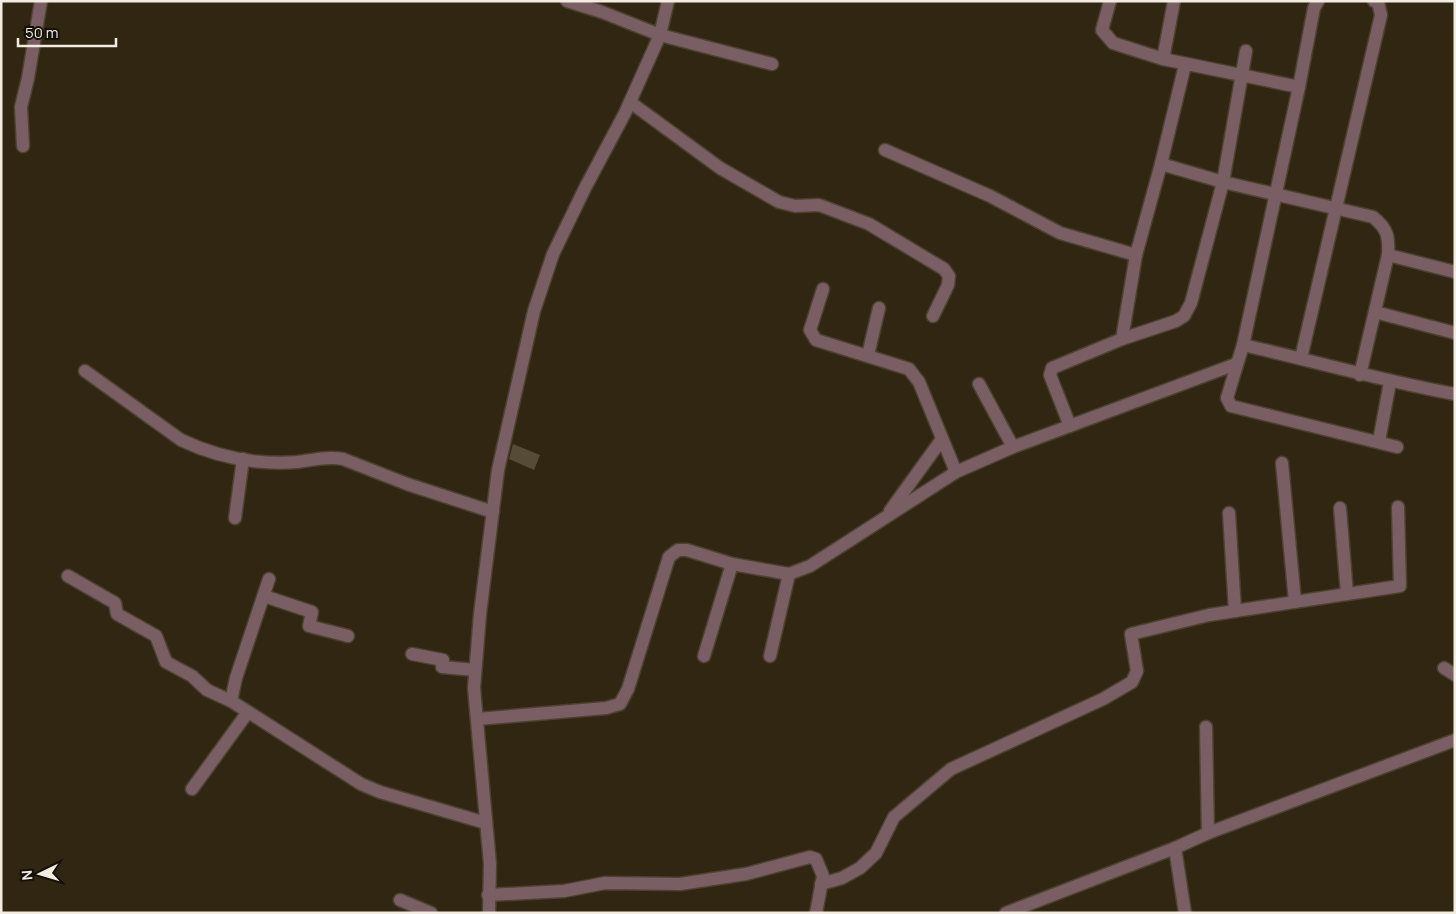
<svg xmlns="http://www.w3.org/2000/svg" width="1456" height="914" font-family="Manrope,sans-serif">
	<rect width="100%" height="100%" fill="#312612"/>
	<!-- building -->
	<polygon fill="#564b36" points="513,444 540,455 534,470 509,459"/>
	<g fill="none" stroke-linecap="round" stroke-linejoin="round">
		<defs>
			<g id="minor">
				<polyline points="668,1 660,35 772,64"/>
				<polyline points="1110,1 1102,30 1113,43 1163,59 1299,87"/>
				<path d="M1318,1L1314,8L1299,87L1243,345C1314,361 1383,381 1455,394"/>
				<polyline points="1163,59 1174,1"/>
				<polyline points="630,102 720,168 779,202 795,206 819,205 869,224 944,269 949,276 948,285 933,316"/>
				<polyline points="23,146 21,107 28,78 41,1"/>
				<polyline points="885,150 990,196 1060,233 1136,255"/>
				<path d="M1161,164L1223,182L1373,217C1388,229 1389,237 1388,255L1360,375"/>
				<polyline points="1388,255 1455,272"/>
				<polyline points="823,289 810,330 816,340 909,369 919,382 956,472"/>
				<polyline points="1375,312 1455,333"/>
				<polyline points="1122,339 1136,255 1161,164 1185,65"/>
				<polyline points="1243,345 1227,398 1231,406 1397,447"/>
				<polyline points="868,355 879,308"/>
				<polyline points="1301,358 1381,15 1378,2 1374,1"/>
				<path d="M85,371L181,440C217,457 258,465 297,462C313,460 327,456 343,459L407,484L493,512"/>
				<polyline points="979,384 1013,447"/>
				<polyline points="1070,426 1050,375 1052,368 1122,339 1176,321 1184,316 1191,303 1223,182 1246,51"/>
				<polyline points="1379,441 1390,382"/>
				<polyline points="1282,463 1295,602"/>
				<polyline points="1340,508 1347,594"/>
				<polyline points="890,511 942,439"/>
				<polyline points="1229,513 1235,611"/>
				<polyline points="235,518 243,459"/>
				<polyline points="68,576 115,603 117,614 156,636 166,662 192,676 207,690 231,701 361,784 380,792 486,823"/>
				<polyline points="264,596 312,612 309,626 348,636"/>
				<polyline points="412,654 443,660 442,667 475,670"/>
				<polyline points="704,656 732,564"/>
				<polyline points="770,656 789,574"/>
				<polyline points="1444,668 1455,675"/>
				<polyline points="231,701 236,678 269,579"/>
				<polyline points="477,719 606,708 620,704 628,689 669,557 678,550 687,550 732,564 789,574 810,566 956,472 1013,447 1236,364"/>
				<polyline points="1206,727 1208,833"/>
				<polyline points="192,789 248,712"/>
				<polyline points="1175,848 1185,913"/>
				<polyline points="821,884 842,878 860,868 876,853 894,817 951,769 1103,699 1132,682 1137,671 1131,634 1209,615 1400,586 1398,507"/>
				<polyline points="488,895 564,891 605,883 680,884 746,874 810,857 816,859 823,876 816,913"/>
				<polyline points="400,900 431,913"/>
				<polyline points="489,913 490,864 474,688 480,614 498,470 534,311 553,254 585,188 625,113 660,35 602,12 567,1"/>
				<polyline points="1006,913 1175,848 1208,833 1455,740"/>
			</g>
		</defs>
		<!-- minor casing -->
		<use href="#minor" stroke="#4c422f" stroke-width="15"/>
		<!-- minor -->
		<use href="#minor" stroke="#795e64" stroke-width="12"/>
	</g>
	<!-- border -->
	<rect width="1456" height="914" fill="none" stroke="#f3ece0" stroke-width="5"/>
	<!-- north arrow -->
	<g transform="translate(40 874) rotate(265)" stroke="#151008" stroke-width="4" paint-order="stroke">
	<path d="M0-4L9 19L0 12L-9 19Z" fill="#f3ece0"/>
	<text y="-8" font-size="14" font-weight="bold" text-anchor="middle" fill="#f3ece0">N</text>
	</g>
	<!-- scale -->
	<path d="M18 38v8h98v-8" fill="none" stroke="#f3ece0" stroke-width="2.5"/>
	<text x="25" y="38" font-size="15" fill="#f3ece0" stroke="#151008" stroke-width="4" paint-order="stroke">50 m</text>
</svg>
